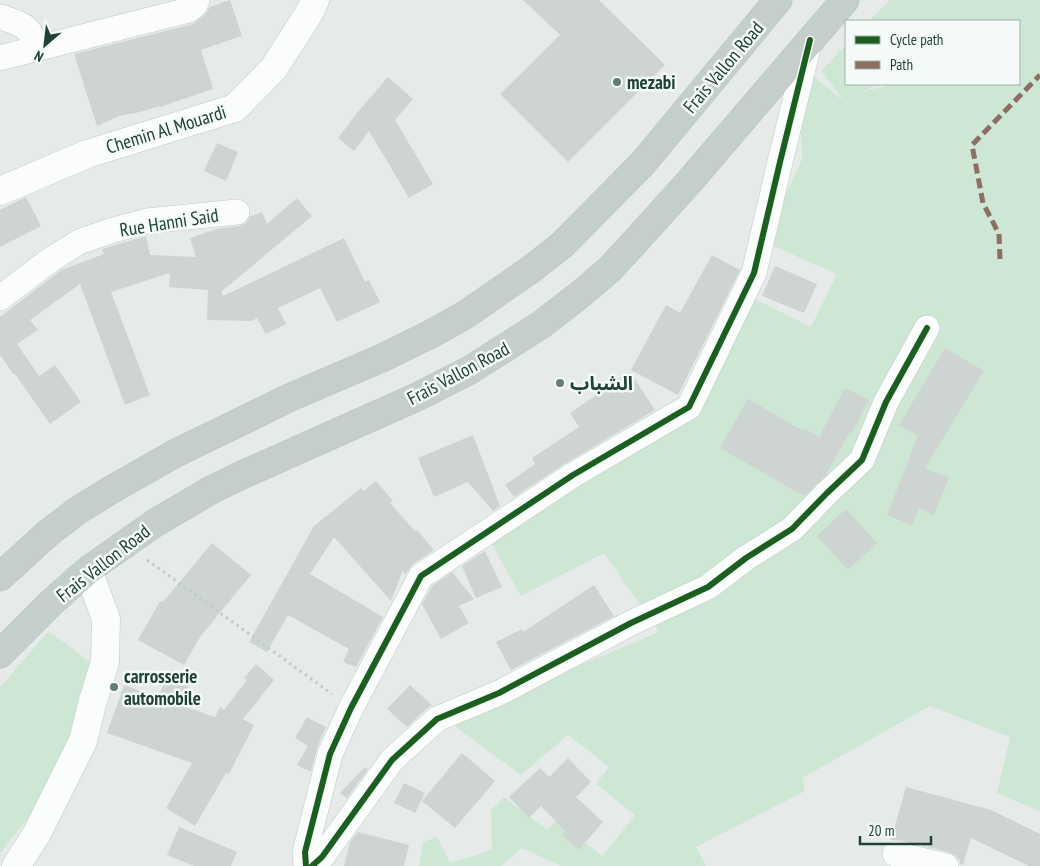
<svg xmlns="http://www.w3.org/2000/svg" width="1040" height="866" font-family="'PT Sans Narrow','Noto Sans Arabic',sans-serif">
	<rect width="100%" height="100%" fill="#e6ebe9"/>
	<!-- green -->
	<g fill="#cee6d4">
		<polygon points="890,0 995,0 994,2 997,0 1040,0 1040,811 997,793 1010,737 930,706 802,778 805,791 696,847 706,866 561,866 522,848 501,866 419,866 423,842 437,837 450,863 492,850 491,810 504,797 547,830 555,821 603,856 635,815 596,784 609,767 568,735 521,775 455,726 507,696 659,632 604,553 521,596 491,543 696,392 751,297 811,327 837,274 764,242 802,159 799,95 812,75 840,98 842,98 821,71 846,45 846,84 879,84 861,92 893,84 1019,84 1019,21 869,21"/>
		<polygon points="49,631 94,665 77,732 35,809 0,853 0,687"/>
	</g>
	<!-- building -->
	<g fill="#cdd4d1">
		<polygon points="230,0 242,36 201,50 213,89 160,107 160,106 140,112 119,116 97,126 74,54 193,24 204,16 210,7"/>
		<polygon points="523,0 599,0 665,65 568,162 500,94 560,35"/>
		<polygon points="388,77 413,99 395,120 433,184 409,198 369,131 354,151 338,138 358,112"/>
		<polygon points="217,143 238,152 226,181 204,171"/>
		<polygon points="26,197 41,226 0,247 0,210"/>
		<polygon points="297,198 312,216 221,292 223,296 344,238 365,282 369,280 380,302 337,322 320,288 278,308 286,324 266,334 257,318 252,321 207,320 208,290 169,287 170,273 111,292 150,395 125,405 80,284 30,320 38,330 17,344 39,376 55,365 81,402 50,424 15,374 14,375 1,356 0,356 0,317 61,270 104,254 102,249 146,236 150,255 196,257 190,238 216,229 239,226 246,223 251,216 262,212 267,224"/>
		<polygon points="712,255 740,270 678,395 631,370 666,305 680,313"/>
		<polygon points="775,266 817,284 804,313 762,296"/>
		<polygon points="945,348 984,371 925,468 949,478 934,515 919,508 912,525 887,515 918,436 899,425"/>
		<polygon points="630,372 655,410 566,463 514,497 505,485 535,464 532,458 579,427 570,413"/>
		<polygon points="845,388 869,400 852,433 850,432 825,476 804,496 720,448 748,399 803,431 804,428 819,437"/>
		<polygon points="473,435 500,506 493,511 468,482 434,497 418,458"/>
		<polygon points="376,481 393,501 390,503 415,531 417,530 434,550 413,564 405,575 403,570 391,601 334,537 310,574 383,617 356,667 343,662 349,649 288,615 267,652 249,642 314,526 361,488 364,491 362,492"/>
		<polygon points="846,509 877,543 848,570 817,536"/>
		<polygon points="212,543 251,575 200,637 184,665 138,640 160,601 163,602"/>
		<polygon points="485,551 502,587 476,598 462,566"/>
		<polygon points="452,572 474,599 459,606 469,623 441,639 422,604 432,586"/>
		<polygon points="594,585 614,616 511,670 496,642 522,629 523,632"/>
		<polygon points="256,664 274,680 243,719 254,725 229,774 226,773 195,826 166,808 192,763 107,733 124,685 158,697 170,670 192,679 180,705 215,717 220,707 224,710 247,680 244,678"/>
		<polygon points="410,685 432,705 427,708 407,727 387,709"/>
		<polygon points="307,717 326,727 317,748 311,772 297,765 308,746 295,738"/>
		<polygon points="462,753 495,781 455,828 422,801"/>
		<polygon points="568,758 591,782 576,797 603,822 579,850 562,835 565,831 541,806 529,818 509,797 540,768 549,777"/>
		<polygon points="365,767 368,769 347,798 340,793"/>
		<polygon points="404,783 425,793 415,813 394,803"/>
		<polygon points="906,787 991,810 1040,834 1040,866 1029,866 971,838 963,865 960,864 960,861 956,856 949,852 898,840 891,840"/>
		<polygon points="179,827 237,852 231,866 194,866 167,855"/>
		<polygon points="358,832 409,845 404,866 344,866 350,842"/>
	</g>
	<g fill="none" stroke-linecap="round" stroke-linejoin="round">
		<defs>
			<g id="minor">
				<path d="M0,17C20,23 33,26 35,49"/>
				<polyline points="0,58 189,10 195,5 197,0"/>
				<polyline points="0,298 50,260 79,242 110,231 147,221 237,212"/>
				<polyline points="895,854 946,866"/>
				<polyline points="306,866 305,852 330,754 351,708 421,576 573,475 689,407 754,273 780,162 810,40"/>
				<polyline points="312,866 322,857 392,760 437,719 499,693 631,623 708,587 746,558 792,529 827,493 862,460 886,402 927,328"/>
			</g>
			<polyline id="tertiary" points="0,191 87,154 235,108 274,68 311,10 315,0"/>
			<polyline id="secondary" points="16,866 36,835 83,741 92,704 105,662 106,619 88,570"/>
			<g id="trunk">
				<polyline points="0,577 47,534 77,511 109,491 176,453 291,397 382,358 431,334 465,315 530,270 562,245 643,163 778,0"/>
				<polyline points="0,654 52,602 88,570 155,523 211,490 244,474 419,396 470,370 542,324 582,293 610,269 633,244 689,182 845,0"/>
			</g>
		</defs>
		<!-- minor casing -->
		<use href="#minor" stroke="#c3c8c6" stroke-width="26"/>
		<!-- tertiary casing -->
		<use href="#tertiary" stroke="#c3c8c6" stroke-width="29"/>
		<!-- secondary casing -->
		<use href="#secondary" stroke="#c1c9c6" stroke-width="29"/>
		<!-- trunk casing -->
		<use href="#trunk" stroke="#bdc7c4" stroke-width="29"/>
		<!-- path -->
		<polyline stroke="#c1cbc7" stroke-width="3" stroke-dasharray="2.5 4" stroke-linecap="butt" points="147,560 332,694"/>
		<!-- minor -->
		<use href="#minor" stroke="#fbfcfc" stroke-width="25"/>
		<!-- tertiary -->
		<use href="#tertiary" stroke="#fbfcfc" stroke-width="28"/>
		<!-- secondary -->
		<use href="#secondary" stroke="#fbfcfc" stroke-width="28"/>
		<!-- trunk -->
		<use href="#trunk" stroke="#c4ceca" stroke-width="28"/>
		<!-- quiet -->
		<polyline stroke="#8d6e63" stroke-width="5" stroke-dasharray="10 5" stroke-linecap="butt" points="1000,259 999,234 983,203 972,145 1040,75"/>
		<defs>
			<g id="cycleway">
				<polyline points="306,866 305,852 330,754 351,708 421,576 573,475 689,407 754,273 780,162 810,40"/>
				<polyline points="312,866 322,857 392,760 437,719 499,693 631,623 708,587 746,558 792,529 827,493 862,460 886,402 927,328"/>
			</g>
		</defs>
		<!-- cycleway casing -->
		<use href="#cycleway" stroke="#f4faf7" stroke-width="9"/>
		<!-- cycleway -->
		<use href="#cycleway" stroke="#1b5e20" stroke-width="6"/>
	</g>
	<!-- markers -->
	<g fill="#657c75" stroke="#f4faf7" stroke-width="2">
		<circle cx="617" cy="82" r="5"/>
		<circle cx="560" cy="383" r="5"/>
		<circle cx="114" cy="687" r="5"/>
	</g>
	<g text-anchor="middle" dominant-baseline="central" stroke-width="5" stroke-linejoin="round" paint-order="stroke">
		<!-- street labels -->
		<g font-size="19" fill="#204137" stroke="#f4faf7">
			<text transform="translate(723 67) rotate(-50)">Frais Vallon Road</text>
			<text transform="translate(166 129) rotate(-17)">Chemin Al Mouardi</text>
			<text transform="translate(169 222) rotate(-9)">Rue Hanni Said</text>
			<text transform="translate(458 373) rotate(-28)">Frais Vallon Road</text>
			<text transform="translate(103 563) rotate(-38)">Frais Vallon Road</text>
		</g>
		<!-- poi labels -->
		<g font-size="19" font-weight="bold" fill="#204137" stroke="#f4faf7" text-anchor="start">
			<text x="627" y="82">mezabi</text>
			<text x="570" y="383">الشباب</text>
			<text x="124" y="676">carrosserie<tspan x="124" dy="22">automobile</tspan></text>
		</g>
	</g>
	<!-- legend -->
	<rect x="845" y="20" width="175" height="65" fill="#f4faf7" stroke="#9fb0aa"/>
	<rect x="855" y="36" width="25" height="8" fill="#1b5e20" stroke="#9fb0aa"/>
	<text x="890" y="45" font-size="15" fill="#204137">Cycle path</text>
	<rect x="855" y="61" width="25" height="8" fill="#8d6e63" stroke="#9fb0aa"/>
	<text x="890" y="70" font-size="15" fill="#204137">Path</text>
	<!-- north arrow -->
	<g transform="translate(45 45) rotate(208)" stroke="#f4faf7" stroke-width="4" paint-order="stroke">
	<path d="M0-4L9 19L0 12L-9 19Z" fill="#204137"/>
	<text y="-8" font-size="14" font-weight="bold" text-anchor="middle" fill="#204137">N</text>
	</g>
	<!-- scale -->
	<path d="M860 836v8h71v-8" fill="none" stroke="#204137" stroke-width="2.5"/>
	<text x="868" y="836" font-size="15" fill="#204137" stroke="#f4faf7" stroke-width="4" paint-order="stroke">20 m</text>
</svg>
